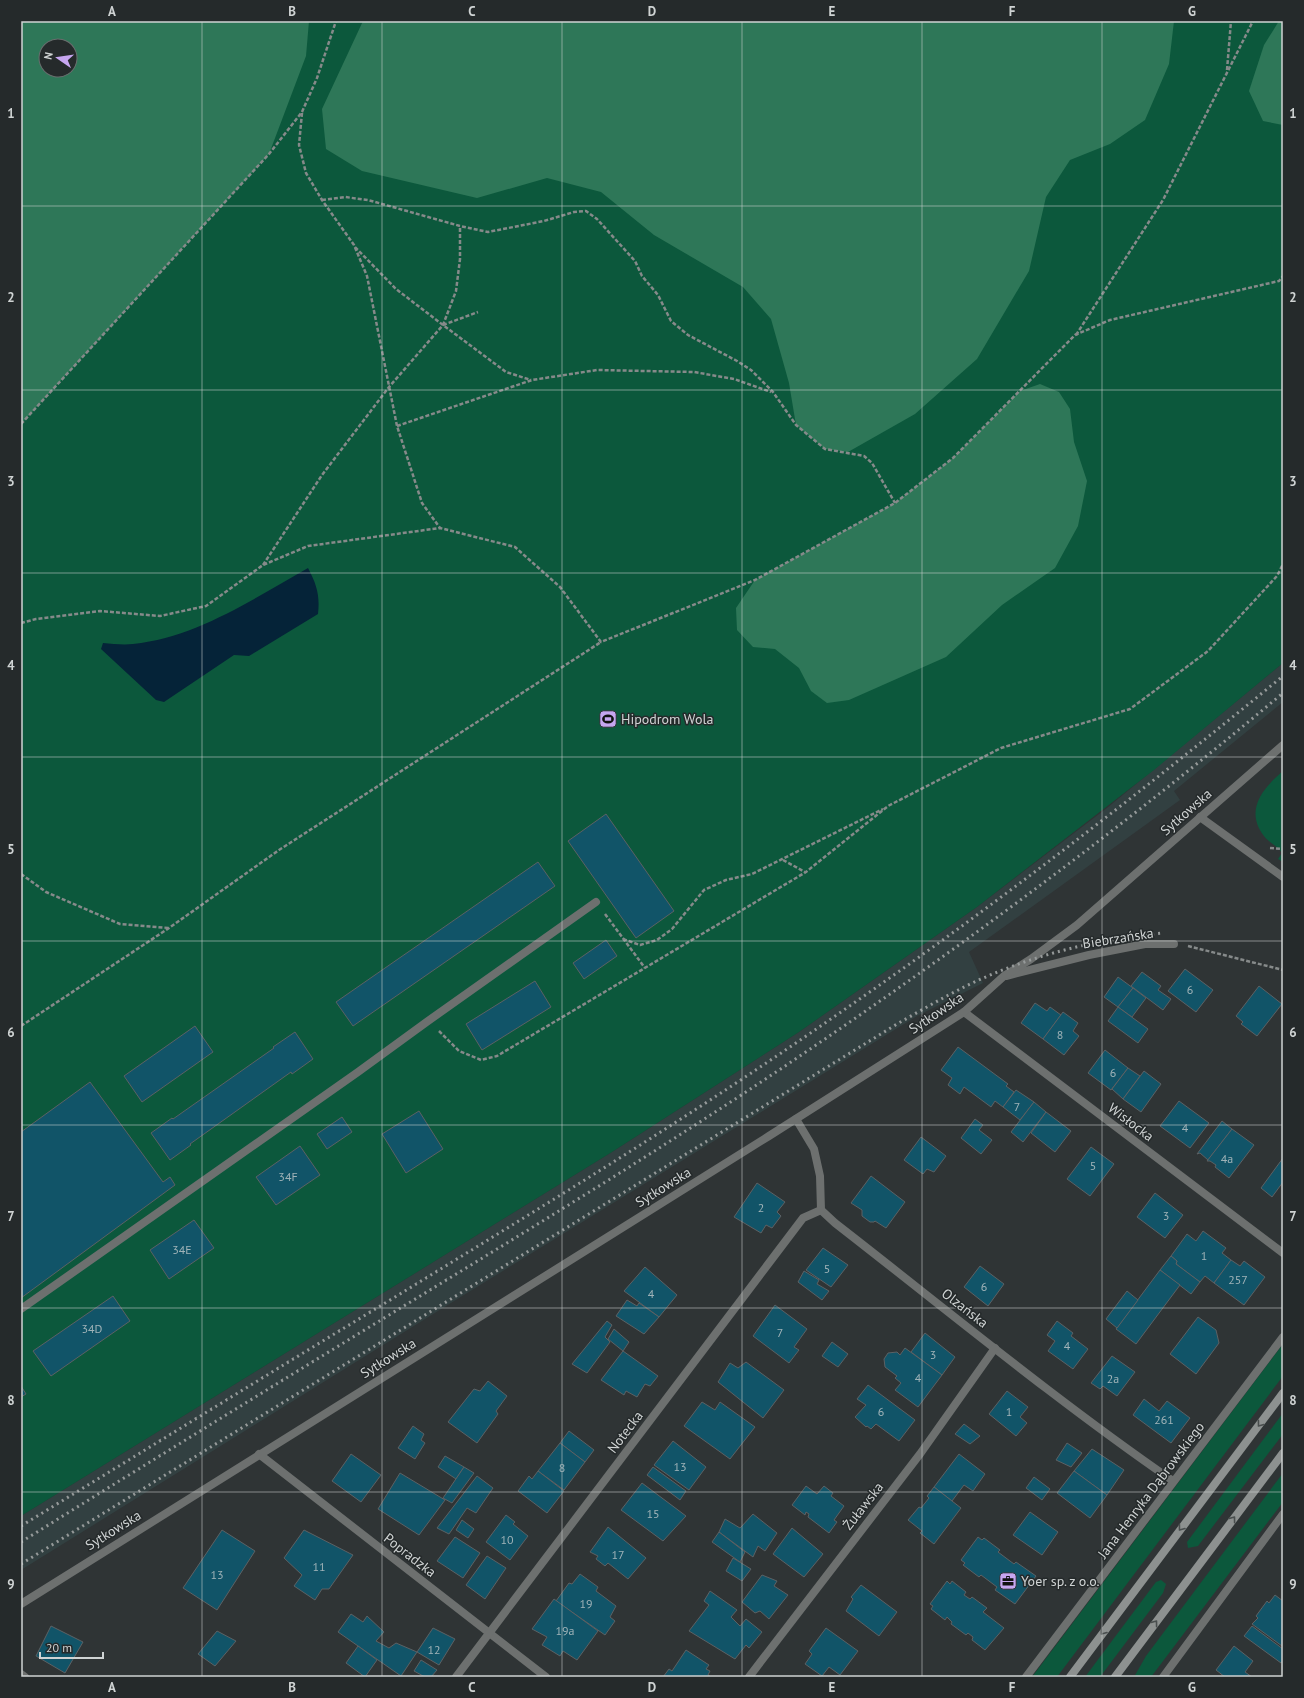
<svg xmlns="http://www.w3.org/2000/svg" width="1304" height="1698" font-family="'PT Sans',sans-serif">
	<rect width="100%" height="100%" fill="#2f3435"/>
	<!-- built -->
	<polygon fill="#324041" points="1283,663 1283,702 1174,791 1180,800 969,952 983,983 917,1016 446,1306 21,1570 21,1516 612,1152 799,1032 977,907 1107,808"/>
	<!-- green -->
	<g fill="#0c583c" fill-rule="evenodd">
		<path d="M21,21H1283V663L1154,770L977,907L799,1032L612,1152L21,1516ZM46,46H70V70H46Z"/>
		<path d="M1283,771V862L1278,859L1282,853C1278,846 1269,843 1264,836C1244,810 1263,788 1283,771Z"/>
		<polygon points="1283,1344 1283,1376 1057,1677 1032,1677"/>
		<polygon points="1283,1413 1283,1434 1198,1546 1188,1548 1187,1542"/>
		<polygon points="1283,1473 1283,1502 1151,1677 1134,1677 1146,1656"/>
		<polygon points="1161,1580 1166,1584 1163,1593 1100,1677 1085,1677 1156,1582"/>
	</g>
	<!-- forest -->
	<g fill="#2e7758" fill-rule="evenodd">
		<path d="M21,21H309L306,56L269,154L21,424ZM46,46H70V70H46Z"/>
		<polygon points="363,21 1174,21 1169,64 1145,120 1110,144 1070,160 1046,197 1029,271 977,359 915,414 848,452 825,449 796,425 789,383 771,319 743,287 654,235 601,192 547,178 477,198 362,171 326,149 322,109"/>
		<polygon points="1279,21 1283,21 1283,125 1263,121 1249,91 1264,45"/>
		<polygon points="1040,384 1059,392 1070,409 1074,442 1087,481 1078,526 1055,568 1002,605 946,657 849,700 827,703 811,691 799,668 775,649 753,647 737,630 736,608 755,580 895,503 953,458 1020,391"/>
	</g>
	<!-- water -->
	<path fill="#052338" d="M308,568C317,585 320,596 318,614L249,656L234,655L164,702L156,700L101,649L103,643C113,644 124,645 133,644C197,637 253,599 308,568Z"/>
	<!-- building -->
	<g fill="#115468" stroke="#5c6164">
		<polygon points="606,814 674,911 636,938 568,841"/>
		<polygon points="538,862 555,886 353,1026 336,1002"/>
		<polygon points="606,940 617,956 584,979 573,963"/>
		<polygon points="1185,969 1213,990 1196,1012 1168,991"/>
		<polygon points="1142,972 1161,986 1158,990 1171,999 1163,1010 1131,986"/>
		<polygon points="1118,977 1133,988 1118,1007 1104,997"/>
		<polygon points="535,981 551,1007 482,1050 466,1024"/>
		<polygon points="1259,986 1282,1004 1257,1036 1241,1024 1243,1022 1236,1016"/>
		<polygon points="1133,988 1146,998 1132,1017 1118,1007"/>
		<polygon points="1035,1003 1047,1011 1050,1007 1061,1015 1043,1039 1021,1023"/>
		<polygon points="1118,1007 1148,1029 1138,1043 1108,1021"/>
		<polygon points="1063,1012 1078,1023 1073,1031 1079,1036 1064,1055 1043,1039"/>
		<polygon points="195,1026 213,1052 142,1102 124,1076"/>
		<polygon points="295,1032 313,1059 292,1074 291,1072 190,1144 191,1145 170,1160 151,1133 172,1118 173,1119 274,1048 273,1047"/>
		<polygon points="958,1047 1008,1084 1006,1086 1014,1092 1003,1107 995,1101 991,1107 964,1087 960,1094 948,1085 952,1078 941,1070"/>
		<polygon points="1105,1050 1128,1068 1111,1090 1088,1073"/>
		<polygon points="1128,1068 1140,1076 1123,1099 1112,1089"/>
		<polygon points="1144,1071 1161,1084 1141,1112 1123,1099"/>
		<polygon points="90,1082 163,1182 170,1177 175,1185 21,1298 21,1132"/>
		<polygon points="1016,1090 1034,1102 1020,1120 1003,1107"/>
		<polygon points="1179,1101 1209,1123 1190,1148 1160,1126"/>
		<polygon points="1034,1102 1046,1112 1023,1142 1011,1132"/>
		<polygon points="419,1111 443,1149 406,1173 382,1134"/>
		<polygon points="1046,1112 1071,1131 1055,1152 1031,1133"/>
		<polygon points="342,1117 352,1132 327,1149 317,1134"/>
		<polygon points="975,1119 983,1125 979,1130 992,1140 981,1154 961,1138"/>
		<polygon points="1222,1121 1232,1129 1208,1160 1200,1153 1197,1154"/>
		<polygon points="1232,1129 1254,1145 1229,1178 1215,1167 1216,1165 1210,1161 1207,1161"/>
		<polygon points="921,1137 946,1156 934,1172 927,1169 923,1174 904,1160"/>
		<polygon points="300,1146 320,1175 276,1205 256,1177"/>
		<polygon points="1091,1147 1114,1164 1090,1196 1067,1179"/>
		<polygon points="1283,1158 1283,1182 1272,1197 1261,1188"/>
		<polygon points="871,1176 905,1202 886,1228 875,1221 874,1222 870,1222 862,1216 862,1210 851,1203"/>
		<polygon points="757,1183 785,1202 777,1212 781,1216 772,1228 766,1225 761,1233 734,1217"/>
		<polygon points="1155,1193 1183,1215 1165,1238 1137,1217"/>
		<polygon points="194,1220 214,1248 169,1279 150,1250"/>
		<polygon points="1203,1231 1226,1248 1222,1253 1231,1260 1214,1283 1205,1276 1200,1282 1176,1264 1177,1261 1171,1256 1187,1234 1196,1241"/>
		<polygon points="823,1248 848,1265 831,1287 806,1270"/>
		<polygon points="1171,1256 1177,1261 1176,1264 1200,1282 1191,1294 1160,1270"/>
		<polygon points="1231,1260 1240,1266 1244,1261 1265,1277 1244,1305 1214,1283"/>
		<polygon points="980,1266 1004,1284 988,1306 964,1287"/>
		<polygon points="645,1267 677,1295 659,1317 624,1291"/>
		<polygon points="1160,1270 1180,1285 1136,1344 1116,1329"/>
		<polygon points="804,1271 819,1280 817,1284 829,1291 822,1300 798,1282"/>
		<polygon points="1127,1291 1138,1300 1117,1328 1106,1319"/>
		<polygon points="113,1296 130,1321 51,1376 33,1351"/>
		<polygon points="627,1300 637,1306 639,1303 659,1317 644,1334 616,1316"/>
		<polygon points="775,1305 807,1329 794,1347 799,1350 789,1363 753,1336"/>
		<polygon points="1198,1317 1216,1330 1219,1343 1196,1374 1170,1354"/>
		<polygon points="607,1321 612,1325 605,1337 610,1342 587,1373 572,1364"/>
		<polygon points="1057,1321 1073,1333 1071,1336 1088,1349 1073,1369 1048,1351 1055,1341 1047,1335"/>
		<polygon points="614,1329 629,1342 623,1351 608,1339"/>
		<polygon points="925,1333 955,1357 942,1375 911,1352"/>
		<polygon points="832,1342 848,1354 838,1367 822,1356"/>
		<polygon points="905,1348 942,1375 918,1407 895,1390 901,1383 895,1378 897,1376 885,1367 884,1359 888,1353 897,1352 900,1355"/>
		<polygon points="623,1351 658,1376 650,1386 645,1384 637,1397 626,1391 624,1395 601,1380"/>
		<polygon points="1112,1356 1135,1372 1117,1396 1103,1386 1100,1389 1091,1383"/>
		<polygon points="746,1362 784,1390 763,1418 718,1382 730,1363 738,1368"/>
		<polygon points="488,1381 507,1396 496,1411 498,1414 477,1443 448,1422 474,1389 480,1391"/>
		<polygon points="868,1385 915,1420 899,1441 876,1424 871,1429 867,1426 866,1427 855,1417 866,1405 857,1399"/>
		<polygon points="21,1386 26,1394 21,1397"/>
		<polygon points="1007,1391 1028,1407 1020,1417 1027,1423 1016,1436 989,1414"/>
		<polygon points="1144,1399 1159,1411 1167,1401 1190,1418 1171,1443 1133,1415"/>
		<polygon points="702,1402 715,1410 720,1402 755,1427 730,1459 684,1426"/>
		<polygon points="964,1424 980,1436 970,1444 955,1434"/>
		<polygon points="413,1426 424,1434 421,1440 425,1443 415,1459 398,1448"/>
		<polygon points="569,1431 594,1450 585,1462 560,1443"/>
		<polygon points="673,1441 706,1467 689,1490 654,1465"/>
		<polygon points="560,1443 585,1462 564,1490 538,1471"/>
		<polygon points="1067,1443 1082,1453 1071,1467 1056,1460"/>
		<polygon points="1092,1449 1124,1470 1107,1495 1074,1471"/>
		<polygon points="351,1454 381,1475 361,1502 332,1481"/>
		<polygon points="959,1454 985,1474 973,1491 964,1485 952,1501 934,1487"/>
		<polygon points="445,1456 464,1467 456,1479 438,1467"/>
		<polygon points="464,1467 474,1473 452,1503 443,1498"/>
		<polygon points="653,1467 686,1491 680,1500 647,1475"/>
		<polygon points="538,1471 564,1491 547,1513 518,1491 529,1476 532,1479"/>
		<polygon points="1074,1471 1107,1495 1090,1518 1057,1493"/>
		<polygon points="400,1473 445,1500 419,1535 378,1509"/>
		<polygon points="477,1476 493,1488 476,1513 467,1508 449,1534 437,1528"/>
		<polygon points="1034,1477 1050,1489 1042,1500 1026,1488"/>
		<polygon points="642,1483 686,1516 663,1541 621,1510"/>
		<polygon points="806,1486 817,1494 824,1486 833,1493 831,1496 844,1506 834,1520 837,1522 829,1533 808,1517 809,1514 806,1512 805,1515 792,1505"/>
		<polygon points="934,1487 961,1508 934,1544 920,1533 922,1531 908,1520 919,1507 921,1508 929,1498 927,1496"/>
		<polygon points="1030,1512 1058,1532 1042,1555 1013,1535"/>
		<polygon points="753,1514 777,1533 765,1551 758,1546 753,1557 719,1532 725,1519 740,1528"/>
		<polygon points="506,1515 515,1522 513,1524 528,1536 510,1560 486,1542"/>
		<polygon points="462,1520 474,1529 468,1538 456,1530"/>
		<polygon points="608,1527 646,1558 628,1579 608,1563 605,1566 596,1559 598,1556 590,1552"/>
		<polygon points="792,1528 823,1554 804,1577 773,1554"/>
		<polygon points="222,1530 255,1551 217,1610 183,1588"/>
		<polygon points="304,1530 353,1555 329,1589 322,1589 315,1600 294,1586 302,1575 284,1558"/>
		<polygon points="719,1532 745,1552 740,1562 712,1542"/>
		<polygon points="455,1537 480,1553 463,1578 437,1561"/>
		<polygon points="978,1537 982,1540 984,1538 1000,1550 998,1552 1014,1564 1016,1562 1036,1576 1015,1604 995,1590 997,1587 981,1575 979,1577 963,1565 965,1563 961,1560"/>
		<polygon points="487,1556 506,1568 485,1599 466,1585"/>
		<polygon points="733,1558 751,1569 742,1581 726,1571"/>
		<polygon points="580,1574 598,1587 596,1591 616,1606 610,1617 615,1621 605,1635 556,1601 569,1583 572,1584"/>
		<polygon points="762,1575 777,1581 774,1586 788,1595 769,1619 760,1611 755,1613 742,1602"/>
		<polygon points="947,1581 950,1584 952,1581 966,1592 964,1595 970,1599 972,1597 987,1608 983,1612 1004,1628 985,1650 972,1640 973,1637 968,1633 966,1635 951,1624 952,1622 947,1617 945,1620 931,1609 933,1606 930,1604"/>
		<polygon points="861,1585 897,1612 879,1636 846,1611 853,1599 851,1597"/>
		<polygon points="710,1591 737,1610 731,1617 740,1626 746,1619 762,1632 749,1648 746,1645 735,1659 689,1631 709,1605 704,1601"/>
		<polygon points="1275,1595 1283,1601 1282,1646 1252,1624 1258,1618 1256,1616 1267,1601 1269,1603"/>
		<polygon points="554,1599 598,1631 577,1660 563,1651 560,1656 542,1645 547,1637 532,1629"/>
		<polygon points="351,1614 363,1622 367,1616 384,1632 376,1641 389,1648 396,1643 417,1652 401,1676 338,1632"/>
		<polygon points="51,1626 83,1642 65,1673 36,1656"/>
		<polygon points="1252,1626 1283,1649 1283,1660 1281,1663 1244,1636"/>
		<polygon points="433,1628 455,1639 439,1665 417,1652"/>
		<polygon points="826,1628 858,1651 840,1675 829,1667 822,1676 805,1664 812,1654 809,1651"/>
		<polygon points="217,1631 236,1641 215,1666 198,1654"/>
		<polygon points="358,1646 377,1660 365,1677 346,1663"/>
		<polygon points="1234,1646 1253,1661 1245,1672 1252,1677 1225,1677 1216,1670"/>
		<polygon points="686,1650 709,1665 706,1669 710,1671 708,1675 711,1677 663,1677 669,1669 672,1671"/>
		<polygon points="421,1660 437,1670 431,1677 425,1677 414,1671"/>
	</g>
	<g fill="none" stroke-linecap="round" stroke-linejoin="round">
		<!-- path -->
		<g stroke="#868a8a" stroke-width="2.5" stroke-dasharray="4 2" stroke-linecap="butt">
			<polyline points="1227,70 1231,21"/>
			<polyline points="302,113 299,145 306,173 322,200 354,245 367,276 397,426 422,503 440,528"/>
			<polyline points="322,200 345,197 368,200 460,226 488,232 544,221 574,212 586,211 597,219 635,261 642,276 658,295 671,321 688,335 737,361 751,370 773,392 796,425 825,449 864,456 872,463 895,503"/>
			<polyline points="355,247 396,289 443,325 506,372 531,380"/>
			<polyline points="443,325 478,312"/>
			<polyline points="1076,335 1163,200 1253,21"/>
			<polyline points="21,424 269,154 302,112 317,78 336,21"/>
			<polyline points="397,426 532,380 597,370 694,372 734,379 771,392"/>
			<polyline points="263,565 322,475 389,387 443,325 456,291 460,259 460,226"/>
			<polyline points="21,623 36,619 100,611 160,616 206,606 263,565 308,546 440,528 515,547 560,587 601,642 755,580 895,503 953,458 1075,335 1110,320 1279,281 1283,276"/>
			<polyline points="1270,848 1283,849"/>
			<polyline points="783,860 805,872"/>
			<polyline points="21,874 46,892 120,924 169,928"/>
			<polyline points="605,914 645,968"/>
			<polyline points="623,939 640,945 657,940 672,929 704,890 726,880 752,874 883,809"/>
			<polyline points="1188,946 1283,970"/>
			<polyline points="21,1026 169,928 279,850 601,642"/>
			<polyline points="439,1031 459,1051 481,1060 497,1056 806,872 888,806 1001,748 1130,709 1208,651 1277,576 1283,564"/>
		</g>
		<!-- service -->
		<g stroke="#6d706f" stroke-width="8">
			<polyline points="1006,976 1089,955 1145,944 1174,944"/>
			<polyline points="21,1309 358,1072 428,1021 596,902"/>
			<polyline points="1163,1677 1283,1514"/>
		</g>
		<!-- minor -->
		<g stroke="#6d706f" stroke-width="8">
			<polyline points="1200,817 1283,877"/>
			<polyline points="964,1012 1283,1253"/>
			<path d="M796,1119L814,1149L820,1176L821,1210L835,1223C947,1310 1057,1401 1173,1481"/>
			<polyline points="259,1454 546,1677"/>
			<polyline points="21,1604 769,1136 964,1012 1004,976 1031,959 1077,925 1283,745"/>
			<polyline points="21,1674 25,1677"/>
			<polyline points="456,1677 803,1218 821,1210"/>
			<polyline points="749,1677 920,1454 995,1348"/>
			<polyline points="1026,1677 1283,1337"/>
		</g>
		<!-- secondary -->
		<g stroke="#8d9190" stroke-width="8">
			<polyline points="1070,1677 1283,1393"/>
			<polyline points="1115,1677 1283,1453"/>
		</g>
		<!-- rail -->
		<g stroke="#969a9a" stroke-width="3" stroke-dasharray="2 4" stroke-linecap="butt">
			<path d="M21,1526C147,1449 273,1371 400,1294C548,1203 696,1113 838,1014C992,908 1139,794 1283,676"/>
			<path d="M21,1542C151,1461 281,1381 412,1301C540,1223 669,1144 794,1060C963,946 1127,824 1283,693"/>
			<path d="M21,1564L897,1024C927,1007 957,989 988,976C1044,952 1105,938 1164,933"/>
		</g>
	</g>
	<!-- one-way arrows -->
	<defs><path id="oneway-chevron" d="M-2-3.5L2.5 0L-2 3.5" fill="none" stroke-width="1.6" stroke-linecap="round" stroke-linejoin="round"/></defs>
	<g stroke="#494e4e">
		<use href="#oneway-chevron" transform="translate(1260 1424) rotate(127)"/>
		<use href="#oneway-chevron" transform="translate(1233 1519) rotate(-53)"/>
		<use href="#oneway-chevron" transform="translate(1181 1528) rotate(127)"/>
		<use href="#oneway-chevron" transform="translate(1155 1623) rotate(-53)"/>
		<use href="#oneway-chevron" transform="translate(1103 1632) rotate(127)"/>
	</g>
	<!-- grid -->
	<path fill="none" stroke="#cfd3d3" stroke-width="1" stroke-opacity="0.55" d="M202,21V1677M382,21V1677M562,21V1677M742,21V1677M922,21V1677M1102,21V1677M21,206H1283M21,390H1283M21,573H1283M21,757H1283M21,941H1283M21,1125H1283M21,1308H1283M21,1492H1283"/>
	<!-- icons -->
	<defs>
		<symbol id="stadium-square" viewBox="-11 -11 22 22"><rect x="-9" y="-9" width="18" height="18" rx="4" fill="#c6a6f0" stroke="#252a2b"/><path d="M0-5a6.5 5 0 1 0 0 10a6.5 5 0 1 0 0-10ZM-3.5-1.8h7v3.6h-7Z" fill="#111"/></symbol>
		<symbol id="office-square" viewBox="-11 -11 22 22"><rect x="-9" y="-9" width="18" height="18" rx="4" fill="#c6a6f0" stroke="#252a2b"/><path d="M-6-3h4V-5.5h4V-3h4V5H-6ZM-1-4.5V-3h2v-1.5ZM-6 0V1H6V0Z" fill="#111"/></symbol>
	</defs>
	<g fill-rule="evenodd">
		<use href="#stadium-square" x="598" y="709" width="20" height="20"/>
		<use href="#office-square" x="998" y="1571" width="20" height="20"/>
	</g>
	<g text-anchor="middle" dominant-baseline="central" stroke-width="3" stroke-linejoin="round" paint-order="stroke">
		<!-- number labels -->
		<g font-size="12" fill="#a0b3b8">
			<text x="1190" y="989">6</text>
			<text x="1060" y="1034">8</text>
			<text x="1113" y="1072">6</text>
			<text x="1017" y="1106">7</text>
			<text x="1185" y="1127">4</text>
			<text x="1227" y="1158">4a</text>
			<text x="1093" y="1165">5</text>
			<text x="288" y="1176">34F</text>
			<text x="761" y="1207">2</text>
			<text x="1166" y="1215">3</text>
			<text x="182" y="1249">34E</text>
			<text x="1204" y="1255">1</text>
			<text x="827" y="1268">5</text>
			<text x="1238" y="1279">257</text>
			<text x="984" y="1286">6</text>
			<text x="651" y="1293">4</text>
			<text x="92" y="1328">34D</text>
			<text x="780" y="1332">7</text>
			<text x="1067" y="1345">4</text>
			<text x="933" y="1354">3</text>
			<text x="918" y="1377">4</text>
			<text x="1113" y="1378">2a</text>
			<text x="881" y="1411">6</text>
			<text x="1009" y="1411">1</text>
			<text x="1164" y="1419">261</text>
			<text x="680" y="1466">13</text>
			<text x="562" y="1467">8</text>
			<text x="653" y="1513">15</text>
			<text x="507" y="1539">10</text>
			<text x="618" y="1554">17</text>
			<text x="319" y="1566">11</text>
			<text x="217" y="1574">13</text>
			<text x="586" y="1603">19</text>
			<text x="565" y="1630">19a</text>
			<text x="434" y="1649">12</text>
		</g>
		<!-- poi labels -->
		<g font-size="14" fill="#cfd3d3" stroke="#252a2b" text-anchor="start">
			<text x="621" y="719">Hipodrom Wola</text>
			<text x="1021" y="1581">Yoer sp. z o.o.</text>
		</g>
		<!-- street labels -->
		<g font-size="14" fill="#cfd3d3" stroke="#252a2b">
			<text transform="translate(1186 812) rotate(-41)">Sytkowska</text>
			<text transform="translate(1118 938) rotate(-9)">Biebrzańska</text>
			<text transform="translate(936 1013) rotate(-34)">Sytkowska</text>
			<text transform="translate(1131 1122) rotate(37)">Wisłocka</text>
			<text transform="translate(663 1187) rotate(-32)">Sytkowska</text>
			<text transform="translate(965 1308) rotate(38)">Olzańska</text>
			<text transform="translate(388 1358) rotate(-32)">Sytkowska</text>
			<text transform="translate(625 1432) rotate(-53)">Notecka</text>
			<text transform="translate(1151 1490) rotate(-53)">Jana Henryka Dąbrowskiego</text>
			<text transform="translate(863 1506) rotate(-52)">Żuławska</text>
			<text transform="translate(113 1530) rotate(-32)">Sytkowska</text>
			<text transform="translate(410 1555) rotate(38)">Popradzka</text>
		</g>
	</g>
	<!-- border -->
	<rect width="1304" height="1698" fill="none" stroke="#252a2b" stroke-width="44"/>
	<!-- north arrow -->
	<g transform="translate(58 58) rotate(283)"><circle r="19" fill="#252a2b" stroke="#696e6e"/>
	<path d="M0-3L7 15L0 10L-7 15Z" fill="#c6a6f0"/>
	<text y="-6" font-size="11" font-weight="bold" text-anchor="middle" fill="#cfd3d3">N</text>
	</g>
	<!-- scale -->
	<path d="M40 1652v6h63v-6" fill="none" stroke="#cfd3d3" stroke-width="2"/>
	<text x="46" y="1652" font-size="12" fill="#cfd3d3" stroke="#252a2b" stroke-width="3" paint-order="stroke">20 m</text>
	<rect x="22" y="22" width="1260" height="1654" fill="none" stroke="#cfd3d3" stroke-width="1.5"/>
	<g font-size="13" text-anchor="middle" font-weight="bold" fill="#cfd3d3">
		<text x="112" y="16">A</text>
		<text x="292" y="16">B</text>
		<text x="472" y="16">C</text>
		<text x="652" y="16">D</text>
		<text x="832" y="16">E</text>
		<text x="1012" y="16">F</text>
		<text x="1192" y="16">G</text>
		<text x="11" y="118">1</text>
		<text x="1293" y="118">1</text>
		<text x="11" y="302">2</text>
		<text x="1293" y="302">2</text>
		<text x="11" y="486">3</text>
		<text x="1293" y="486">3</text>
		<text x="11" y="670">4</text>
		<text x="1293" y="670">4</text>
		<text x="11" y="854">5</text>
		<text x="1293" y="854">5</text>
		<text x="11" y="1037">6</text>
		<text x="1293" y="1037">6</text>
		<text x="11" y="1221">7</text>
		<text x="1293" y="1221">7</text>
		<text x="11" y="1405">8</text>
		<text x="1293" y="1405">8</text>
		<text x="11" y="1589">9</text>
		<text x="1293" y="1589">9</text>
		<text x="112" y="1692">A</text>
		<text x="292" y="1692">B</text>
		<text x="472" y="1692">C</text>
		<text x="652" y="1692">D</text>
		<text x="832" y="1692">E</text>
		<text x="1012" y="1692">F</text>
		<text x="1192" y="1692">G</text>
	</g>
</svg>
